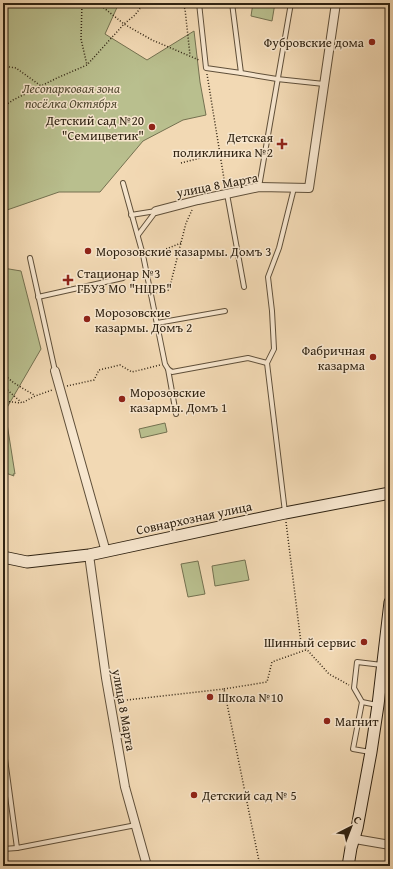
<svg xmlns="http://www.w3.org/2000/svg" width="393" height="869" font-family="'Gentium Book Plus',serif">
	<rect width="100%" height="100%" fill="#f2d9b4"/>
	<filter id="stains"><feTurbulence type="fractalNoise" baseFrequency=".005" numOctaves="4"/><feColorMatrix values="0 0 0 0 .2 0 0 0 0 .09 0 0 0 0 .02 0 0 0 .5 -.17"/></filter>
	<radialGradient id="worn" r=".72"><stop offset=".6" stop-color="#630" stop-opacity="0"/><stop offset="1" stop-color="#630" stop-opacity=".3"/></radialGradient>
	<!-- green -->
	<g fill="#b9bf8e" stroke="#747150">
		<polygon points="3,3 119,3 105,34 147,60 194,31 200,82 206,115 183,120 143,141 100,192 59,192 7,210 3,209"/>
		<polygon points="253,3 275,3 272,21 251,16"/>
		<polygon points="3,268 21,271 41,349 5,411 15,474 13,474 14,476 3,472"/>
		<polygon points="165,423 167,432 141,438 139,429"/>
		<polygon points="245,560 249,580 215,586 212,566"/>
		<polygon points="198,561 205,594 188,597 181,564"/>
	</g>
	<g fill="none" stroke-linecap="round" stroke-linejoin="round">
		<defs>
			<g id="lane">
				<polyline points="199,3 206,68 241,73"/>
				<polyline points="232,3 241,73 277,79 324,84"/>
				<polyline points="123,183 143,255 165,364 168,369 172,372 248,358 267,363"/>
				<polyline points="259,187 291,3"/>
				<polyline points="227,194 244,287"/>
				<polyline points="131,215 156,211"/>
				<polyline points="138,235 156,211"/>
				<polyline points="30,258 55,371"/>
				<polyline points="38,297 123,278"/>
				<polyline points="157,323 225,311"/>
				<polyline points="168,369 176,414"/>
				<polyline points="285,512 267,363 274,349 272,311 268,277 279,248 294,188"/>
				<polyline points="362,702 377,705"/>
				<polyline points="3,744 17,848 136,825"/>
				<polyline points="370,752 353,749 362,702 354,688 357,662 382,665"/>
				<polyline points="3,849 17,848"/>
			</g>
			<g id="street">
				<polyline points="156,211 198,200 259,187 309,188 336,3"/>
				<polyline points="55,371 106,552"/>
				<polyline points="89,555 106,678 125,787 147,866"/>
				<polyline points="355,839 390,845"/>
			</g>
			<g id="secondary">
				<polyline points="3,557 27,562 89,555 285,513 390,493"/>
				<polyline points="348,866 351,848 357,828 371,752 378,705 390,602"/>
			</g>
		</defs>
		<!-- lane casing -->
		<use href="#lane" stroke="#60503a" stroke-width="6"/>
		<!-- street casing -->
		<use href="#street" stroke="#60503a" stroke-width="10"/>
		<!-- secondary casing -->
		<use href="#secondary" stroke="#302312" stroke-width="13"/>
		<!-- path -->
		<g stroke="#302312" stroke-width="1.5" stroke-dasharray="1 2" stroke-linecap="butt">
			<polyline points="82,3 81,39 87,65"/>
			<polyline points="86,3 104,8 124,24 152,40 199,60"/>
			<polyline points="181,3 185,9 190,55"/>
			<polyline points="3,66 16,68 41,86"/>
			<polyline points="207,74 225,185"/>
			<polyline points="3,107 13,100 57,78 87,65 124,24 135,15 144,3"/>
			<polyline points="181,163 220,153"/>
			<polyline points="149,254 156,253 181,243"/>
			<polyline points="156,293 169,290 186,223 192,210"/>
			<polyline points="3,374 14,383 34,395"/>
			<polyline points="3,386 22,403 35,396 52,390"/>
			<polyline points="67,386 94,380 99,370 120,365 132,372 160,365"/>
			<polyline points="3,401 21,403"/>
			<polyline points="286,522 301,643 329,674 349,685"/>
			<polyline points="224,689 267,682 272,662 306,650"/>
			<polyline points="118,701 224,689 260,866"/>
		</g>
		<!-- lane -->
		<use href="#lane" stroke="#f7e6ce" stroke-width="4"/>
		<!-- street -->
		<use href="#street" stroke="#f7e6ce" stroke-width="8"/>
		<!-- secondary -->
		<use href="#secondary" stroke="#f7e6ce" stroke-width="11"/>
	</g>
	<!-- markers -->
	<g fill="#8f2418" stroke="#f7e6ce" stroke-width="1.5">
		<circle cx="372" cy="42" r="4"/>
		<circle cx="152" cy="127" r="4"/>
		<path d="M280 138h4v4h4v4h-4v4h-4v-4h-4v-4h4z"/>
		<circle cx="88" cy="251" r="4"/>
		<path d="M66 274h4v4h4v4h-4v4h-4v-4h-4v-4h4z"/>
		<circle cx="87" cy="319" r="4"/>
		<circle cx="373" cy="357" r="4"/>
		<circle cx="122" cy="399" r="4"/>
		<circle cx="364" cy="642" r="4"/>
		<circle cx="210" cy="697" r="4"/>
		<circle cx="327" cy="721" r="4"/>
		<circle cx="194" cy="795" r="4"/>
	</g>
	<g text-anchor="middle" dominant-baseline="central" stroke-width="3" stroke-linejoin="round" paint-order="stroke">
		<!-- poi labels -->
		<g font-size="13" fill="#302312" stroke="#f7e6ce" text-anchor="start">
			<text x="364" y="42" text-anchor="end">Фубровские дома</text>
			<text x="144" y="120" text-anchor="end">Детский сад №20<tspan x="144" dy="15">"Семицветик"</tspan></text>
			<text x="273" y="137" text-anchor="end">Детская<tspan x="273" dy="15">поликлиника №2</tspan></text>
			<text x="96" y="251">Морозовские казармы. Домъ 3</text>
			<text x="77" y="273">Стационар №3<tspan x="77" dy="15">ГБУЗ МО "НЦРБ"</tspan></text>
			<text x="95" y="312">Морозовские<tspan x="95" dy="15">казармы. Домъ 2</tspan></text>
			<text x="365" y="350" text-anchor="end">Фабричная<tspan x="365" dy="15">казарма</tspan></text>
			<text x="130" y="392">Морозовские<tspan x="130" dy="15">казармы. Домъ 1</tspan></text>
			<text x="356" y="642" text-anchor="end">Шинный сервис</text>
			<text x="218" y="697">Школа №10</text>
			<text x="335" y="721">Магнит</text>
			<text x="202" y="795">Детский сад № 5</text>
		</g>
		<!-- park labels -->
		<g font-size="13" font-style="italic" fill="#524a31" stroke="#f7e6ce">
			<text x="71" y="88">Лесопарковая зона<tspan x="71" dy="15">посёлка Октября</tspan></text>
		</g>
		<!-- street labels -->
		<g font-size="13" fill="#302312" stroke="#f7e6ce">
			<text transform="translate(217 185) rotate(-11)">улица 8 Марта</text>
			<text transform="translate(194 518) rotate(-12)">Совнархозная улица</text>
			<text transform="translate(124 710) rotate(80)">улица 8 Марта</text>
		</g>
	</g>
	<!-- margin -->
	<rect width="393" height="869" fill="none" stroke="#f2d9b4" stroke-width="16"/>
	<rect x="4" y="4" width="385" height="861" fill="none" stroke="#302312" stroke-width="2"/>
	<rect x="8" y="8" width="377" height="853" fill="none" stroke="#302312"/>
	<!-- north arrow -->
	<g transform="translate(351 827) rotate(42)" stroke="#f7e6ce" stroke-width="3" paint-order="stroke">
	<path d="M0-3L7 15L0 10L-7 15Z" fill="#302312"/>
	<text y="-6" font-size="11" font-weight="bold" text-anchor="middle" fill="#302312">С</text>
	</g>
	<rect width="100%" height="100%" filter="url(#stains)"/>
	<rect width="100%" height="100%" fill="url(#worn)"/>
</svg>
